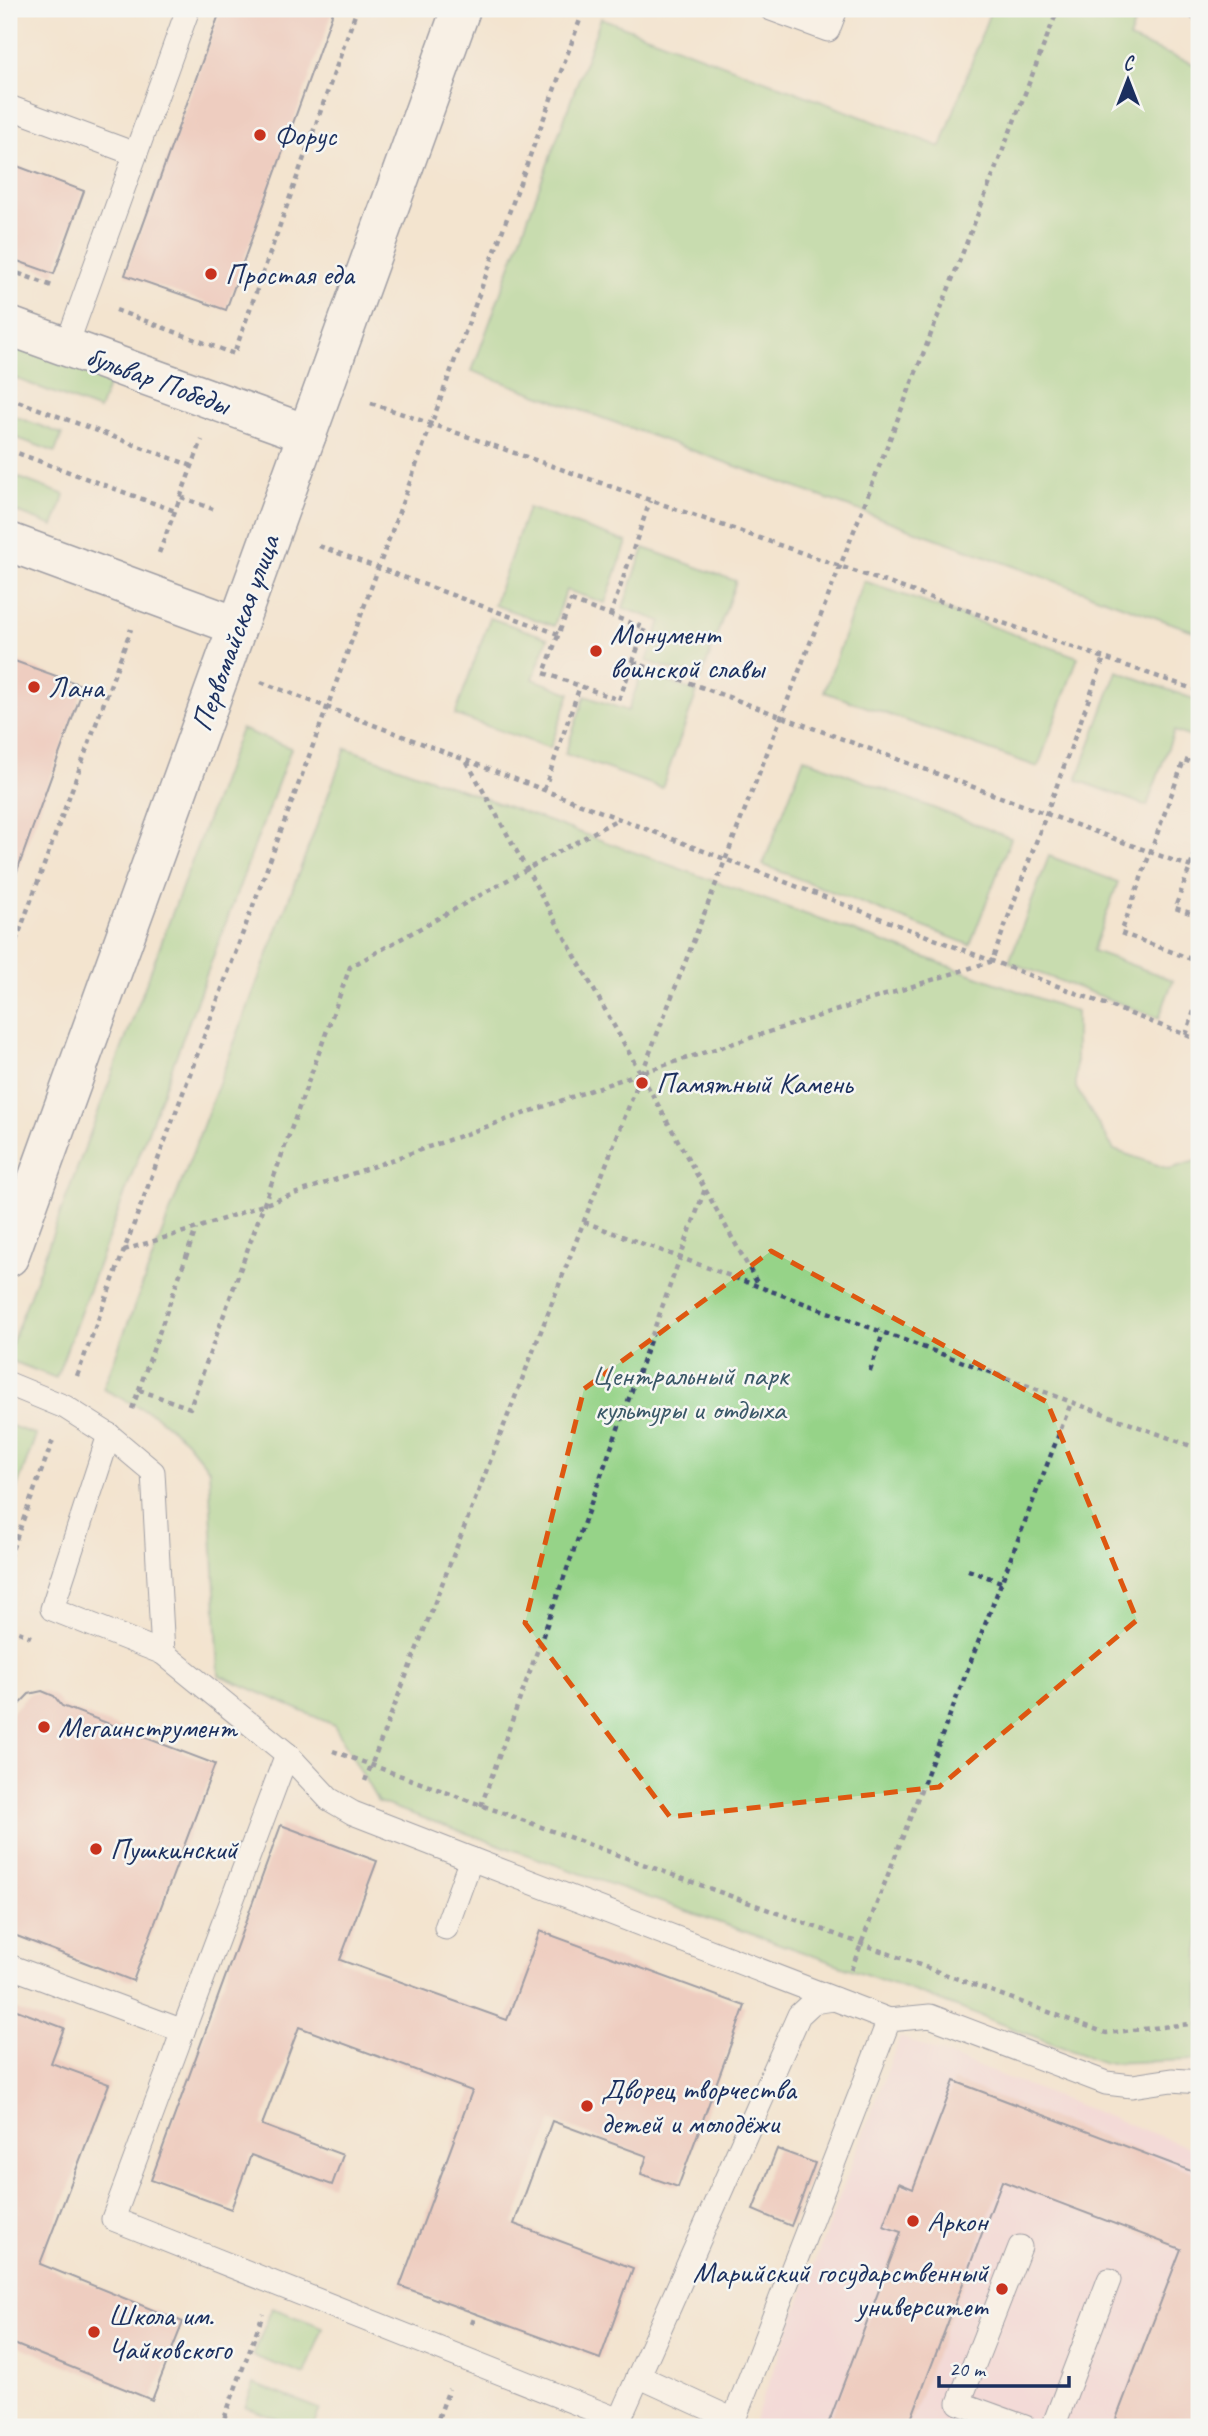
<svg xmlns="http://www.w3.org/2000/svg" width="1208" height="2436" font-family="Caveat,sans-serif">
	<rect width="100%" height="100%" fill="#f6f6f2"/>
	<filter id="ink" filterUnits="userSpaceOnUse"><feTurbulence type="fractalNoise" baseFrequency=".0143" numOctaves="2"/><feDisplacementMap in="SourceGraphic" scale="14" xChannelSelector="R" yChannelSelector="G"/><feConvolveMatrix kernelMatrix="1 2 1 2 8 2 1 2 1" color-interpolation-filters="sRGB"/></filter>
	<filter id="wash" filterUnits="userSpaceOnUse"><feTurbulence type="fractalNoise" baseFrequency=".00686" numOctaves="4" result="noise"/><feDisplacementMap in="SourceGraphic" scale="28" xChannelSelector="R" yChannelSelector="G"/><feGaussianBlur stdDeviation="1.57" result="paint"/><feColorMatrix in="noise" values="0 0 0 0 0 0 0 0 0 0 0 0 0 0 0 0 0 1.4 0 .05"/><feComposite in="paint" operator="in"/></filter>
	<g filter="url(#wash)">
		<rect width="100%" height="100%" fill="#f3e4cf"/>
		<!-- built -->
		<polygon fill="#f3cfdf" points="900,2037 1199,2151 1199,2427 752,2427"/>
		<!-- green -->
		<g fill="#96d388" stroke="#588173" stroke-width="2">
			<polygon points="991,9 1139,9 1129,39 1199,66 1199,633 472,371 601,18 941,147"/>
			<polygon points="9,340 111,378 99,410 9,376"/>
			<polygon points="9,414 62,434 55,452 9,435"/>
			<polygon points="9,474 65,495 53,526 9,509"/>
			<polygon points="528,508 627,542 605,603 566,590 554,626 494,605"/>
			<polygon points="644,548 736,581 701,679 647,661 661,621 623,608"/>
			<polygon points="864,581 1078,657 1038,767 824,692"/>
			<polygon points="490,618 548,638 533,679 570,693 550,748 455,715"/>
			<polygon points="1117,671 1199,701 1199,740 1174,731 1147,806 1077,780"/>
			<polygon points="642,672 697,692 662,788 565,754 585,696 628,711"/>
			<polygon points="241,729 291,748 56,1378 9,1360 9,1351"/>
			<polygon points="346,748 1076,1012 1076,1088 1114,1150 1169,1169 1199,1160 1199,2062 1194,2060 1104,2063 930,1997 378,1802 334,1725 219,1675 209,1469 185,1440 155,1415 103,1389"/>
			<polygon points="804,758 1011,838 970,945 763,865"/>
			<polygon points="1049,856 1118,882 1093,951 1173,980 1159,1018 1009,962"/>
			<polygon points="9,1425 36,1435 9,1510"/>
			<polygon points="272,2308 323,2327 305,2375 253,2356"/>
			<polygon points="254,2384 320,2409 313,2427 298,2427 245,2407"/>
		</g>
		<g id="blocks">
			<!-- building -->
			<g fill="#e9b2ae">
				<polygon points="221,9 334,9 226,310 125,275"/>
				<polygon points="9,163 84,191 54,274 9,258"/>
				<polygon points="9,659 84,686 13,882 9,881"/>
				<polygon points="42,1691 54,1696 62,1706 215,1764 133,1981 9,1933 9,1715 29,1694"/>
				<polygon points="281,1825 377,1861 340,1960 507,2020 540,1931 745,2006 678,2187 641,2174 647,2156 552,2121 514,2224 633,2268 600,2359 400,2286 472,2091 299,2027 262,2125 343,2155 332,2185 251,2155 231,2209 151,2180"/>
				<polygon points="9,2007 64,2028 51,2063 109,2084 40,2264 183,2322 152,2400 9,2342"/>
				<polygon points="954,2081 1199,2174 1199,2409 1192,2427 1113,2427 1181,2249 1002,2181 908,2427 827,2427 901,2232 883,2226 899,2183 913,2189"/>
				<polygon points="777,2149 815,2163 791,2226 753,2210"/>
			</g>
		</g>
	</g>
	<g filter="url(#ink)">
		<use href="#blocks" fill-opacity="0" stroke="#3b4a6f" stroke-width="2"/>
		<g fill="none" stroke-linecap="round" stroke-linejoin="round">
			<defs>
				<g id="service">
					<polyline points="771,9 828,30 836,9"/>
					<polyline points="1198,9 1199,9"/>
					<polyline points="9,107 135,154"/>
					<polyline points="66,347 188,9"/>
					<polyline points="9,1384 65,1407 109,1435 153,1472 163,1653 287,1754 329,1799 353,1813 471,1859 446,1928"/>
					<polyline points="109,1435 52,1609 163,1653"/>
					<polyline points="471,1859 889,2020"/>
					<polyline points="9,1966 183,2031 287,1754"/>
					<polyline points="183,2031 113,2219 619,2420"/>
					<polyline points="1020,2247 959,2403 1025,2427"/>
					<polyline points="638,2376 734,2420"/>
					<polyline points="616,2427 799,2015 813,2002 834,1999"/>
					<polyline points="731,2427 889,2020 930,2016 1106,2083 1132,2086 1172,2080 1199,2082"/>
					<polyline points="1053,2427 1109,2280"/>
				</g>
				<g id="tertiary">
					<polyline points="9,326 307,434"/>
					<polyline points="9,542 237,626"/>
				</g>
				<polyline id="primary" points="9,1257 461,9"/>
			</defs>
			<!-- service casing -->
			<use href="#service" stroke="#3b4a6f" stroke-width="25"/>
			<!-- tertiary casing -->
			<use href="#tertiary" stroke="#3b4a6f" stroke-width="41"/>
			<!-- primary casing -->
			<use href="#primary" stroke="#3b4a6f" stroke-width="41"/>
			<!-- path -->
			<g stroke="#3b4a6f" stroke-width="4.5" stroke-dasharray="5 5" stroke-linecap="butt">
				<polyline points="9,270 52,286"/>
				<polyline points="116,310 234,354 357,9"/>
				<polyline points="9,398 192,466"/>
				<polyline points="371,403 1199,691"/>
				<polyline points="9,450 175,511"/>
				<polyline points="181,497 213,509"/>
				<polyline points="319,546 558,634"/>
				<polyline points="159,553 202,440"/>
				<polygon points="571,601 645,628 619,700 544,673"/>
				<polyline points="610,616 650,501"/>
				<polyline points="633,662 1191,867"/>
				<polyline points="261,682 1199,1040"/>
				<polyline points="467,762 759,1286"/>
				<polyline points="1199,765 1184,760 1121,933 1199,962"/>
				<polyline points="544,790 580,686"/>
				<polyline points="1199,843 1175,908 1199,916"/>
				<polyline points="9,960 131,629"/>
				<polyline points="1186,1035 1199,996"/>
				<polyline points="584,1222 1199,1449"/>
				<polyline points="124,1250 197,1228 640,1073 992,961 1104,658"/>
				<polyline points="870,1371 883,1333"/>
				<polyline points="77,1376 318,732 584,9"/>
				<polyline points="139,1390 190,1408 350,967 618,819"/>
				<polyline points="132,1409 196,1229"/>
				<polyline points="9,1558 53,1440"/>
				<polyline points="968,1570 1001,1582"/>
				<polyline points="9,1628 31,1637"/>
				<polyline points="333,1751 1106,2033 1199,2023"/>
				<polyline points="365,1781 1058,9"/>
				<polyline points="481,1806 705,1189"/>
				<polyline points="851,1970 1071,1403"/>
				<polyline points="472,2324 476,2313"/>
				<polyline points="221,2427 263,2314"/>
				<polyline points="435,2427 449,2389"/>
			</g>
			<!-- service -->
			<use href="#service" stroke="#fff" stroke-width="23"/>
			<!-- tertiary -->
			<use href="#tertiary" stroke="#fff" stroke-width="38"/>
			<!-- primary -->
			<use href="#primary" stroke="#fff" stroke-width="38"/>
		</g>
	</g>
	<!-- marked area -->
	<path d="M0 0H1208V2436H0ZM771,1251L1047,1402L1137,1620L939,1787L670,1817L525,1623L584,1389Z" fill="#f3e4cf" fill-opacity=".55" fill-rule="evenodd"/>
	<path fill="none" stroke="#de5710" stroke-width="5" stroke-dasharray="14 9" stroke-linejoin="round" d="M771,1251L1047,1402L1137,1620L939,1787L670,1817L525,1623L584,1389Z"/>
	<!-- markers -->
	<g fill="#c8321e" stroke="#f6f6f2" stroke-width="2.5">
		<circle cx="260" cy="135" r="7"/>
		<circle cx="211" cy="274" r="7"/>
		<circle cx="596" cy="651" r="7"/>
		<circle cx="34" cy="687" r="7"/>
		<circle cx="642" cy="1083" r="7"/>
		<circle cx="44" cy="1727" r="7"/>
		<circle cx="96" cy="1849" r="7"/>
		<circle cx="587" cy="2106" r="7"/>
		<circle cx="913" cy="2221" r="7"/>
		<circle cx="1002" cy="2289" r="7"/>
		<circle cx="94" cy="2332" r="7"/>
	</g>
	<g text-anchor="middle" dominant-baseline="central" stroke-width="5" stroke-linejoin="round" paint-order="stroke">
		<!-- poi labels -->
		<g font-size="30" fill="#1b2f5e" stroke="#f6f6f2" text-anchor="start">
			<text x="274" y="135">Форус</text>
			<text x="225" y="274">Простая еда</text>
			<text x="610" y="634">Монумент<tspan x="610" dy="34">воинской славы</tspan></text>
			<text x="48" y="687">Лана</text>
			<text x="656" y="1083">Памятный Камень</text>
			<text x="58" y="1727">Мегаинструмент</text>
			<text x="110" y="1849">Пушкинский</text>
			<text x="601" y="2089">Дворец творчества<tspan x="601" dy="34">детей и молодёжи</tspan></text>
			<text x="927" y="2221">Аркон</text>
			<text x="988" y="2272" text-anchor="end">Марийский государственный<tspan x="988" dy="34">университет</tspan></text>
			<text x="108" y="2315">Школа им.<tspan x="108" dy="34">Чайковского</tspan></text>
		</g>
		<!-- street labels -->
		<g font-size="30" fill="#1b2f5e" stroke="#f6f6f2">
			<text transform="translate(158 380) rotate(20)">бульвар Победы</text>
			<text transform="translate(235 633) rotate(-70)">Первомайская улица</text>
		</g>
		<!-- park labels -->
		<g font-size="30" fill="#3a5868" stroke="#f6f6f2">
			<text x="690" y="1375">Центральный парк<tspan x="690" dy="34">культуры и отдыха</tspan></text>
		</g>
	</g>
	<!-- margin -->
	<rect width="1208" height="2436" fill="none" stroke="#f6f6f2" stroke-width="35"/>
	<!-- north arrow -->
	<g transform="translate(1128 80)" stroke="#f6f6f2" stroke-width="5" paint-order="stroke">
	<path d="M0-5L12 26L0 18L-12 26Z" fill="#1b2f5e"/>
	<text y="-10" font-size="19" font-weight="bold" text-anchor="middle" fill="#1b2f5e">С</text>
	</g>
	<!-- scale -->
	<path d="M939 2376v10h130v-10" fill="none" stroke="#1b2f5e" stroke-width="3.5"/>
	<text x="949" y="2376" font-size="21" fill="#1b2f5e" stroke="#f6f6f2" stroke-width="5" paint-order="stroke">20 m</text>
</svg>
